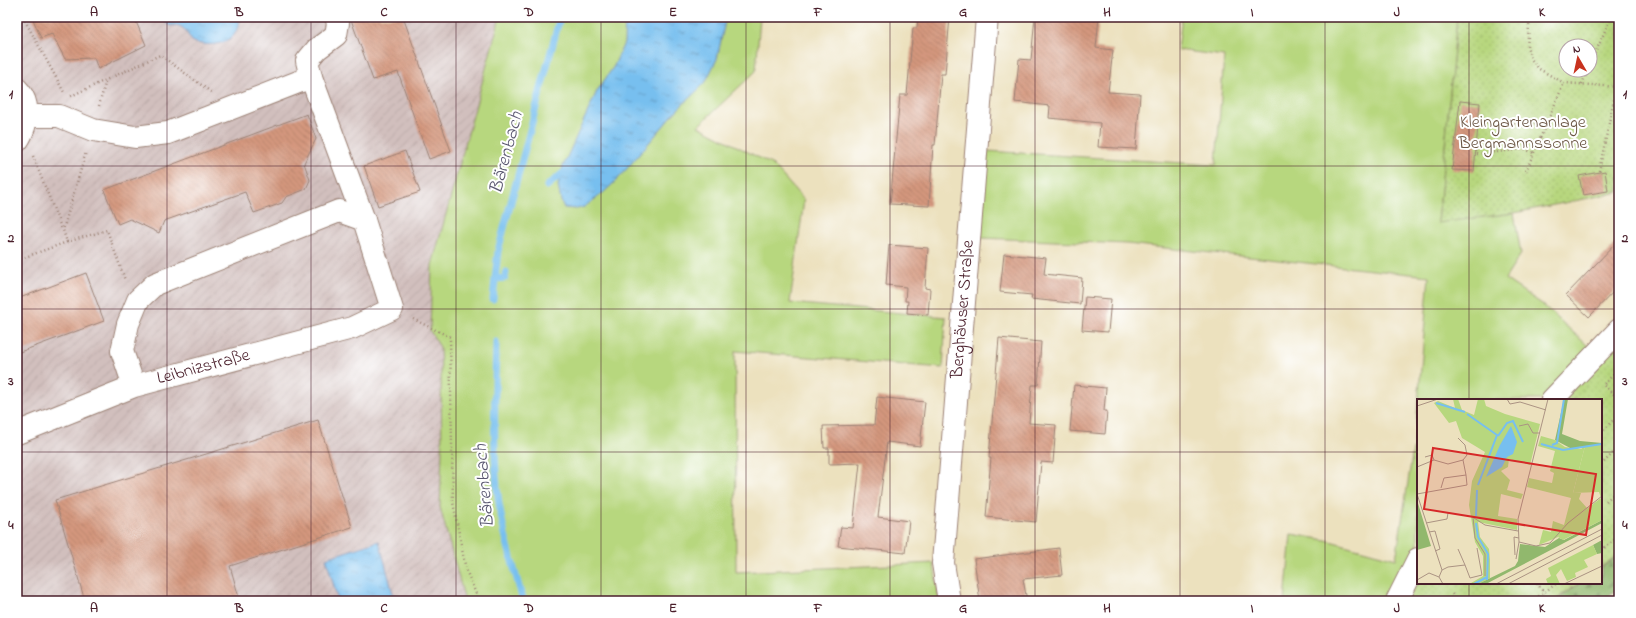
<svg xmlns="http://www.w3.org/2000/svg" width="1636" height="618" font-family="'Indie Flower',sans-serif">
	<defs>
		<pattern id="industrial-furrows" width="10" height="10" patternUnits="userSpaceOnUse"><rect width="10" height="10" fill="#d1bfbd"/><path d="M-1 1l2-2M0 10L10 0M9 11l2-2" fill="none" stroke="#b5a4a3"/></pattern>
		<pattern id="forest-firs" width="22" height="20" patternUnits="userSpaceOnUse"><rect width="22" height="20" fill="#91b86d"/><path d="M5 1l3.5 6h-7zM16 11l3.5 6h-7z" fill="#78955a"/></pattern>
		<pattern id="garden-dots" width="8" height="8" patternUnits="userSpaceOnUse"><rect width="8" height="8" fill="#b7d77e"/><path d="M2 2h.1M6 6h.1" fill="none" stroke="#9fb86d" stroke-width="1.8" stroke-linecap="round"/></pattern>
		<pattern id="water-ripples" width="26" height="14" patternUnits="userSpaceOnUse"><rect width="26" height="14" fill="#77bfef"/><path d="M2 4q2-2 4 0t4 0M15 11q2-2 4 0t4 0" fill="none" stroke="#649bc2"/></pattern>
		<pattern id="building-back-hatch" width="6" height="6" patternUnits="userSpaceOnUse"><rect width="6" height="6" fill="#d4977e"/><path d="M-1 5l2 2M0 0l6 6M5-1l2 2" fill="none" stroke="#ae7b67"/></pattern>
	</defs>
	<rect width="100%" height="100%" fill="#fff"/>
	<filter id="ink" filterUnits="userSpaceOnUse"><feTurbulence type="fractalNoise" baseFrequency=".025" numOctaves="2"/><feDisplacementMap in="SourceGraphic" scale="8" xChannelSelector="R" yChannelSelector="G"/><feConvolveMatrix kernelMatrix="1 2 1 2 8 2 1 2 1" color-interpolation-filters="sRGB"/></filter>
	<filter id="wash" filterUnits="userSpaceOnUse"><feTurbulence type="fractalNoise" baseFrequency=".012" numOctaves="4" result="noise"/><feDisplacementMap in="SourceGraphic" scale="16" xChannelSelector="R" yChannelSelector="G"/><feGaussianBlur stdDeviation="0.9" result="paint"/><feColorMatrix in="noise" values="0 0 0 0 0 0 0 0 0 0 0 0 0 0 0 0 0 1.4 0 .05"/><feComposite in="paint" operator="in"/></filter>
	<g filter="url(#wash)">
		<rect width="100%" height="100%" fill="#ece1be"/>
		<!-- industrial -->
		<polygon fill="url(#industrial-furrows)" points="17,17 500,17 432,265 430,331 440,347 441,377 442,452 440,507 465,601 17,601"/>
		<!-- green -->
		<g fill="#b7d77e" stroke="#807b54">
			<polygon points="500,17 760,17 756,71 698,126 773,165 804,200 790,303 946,317 943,368 735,351 736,572 934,563 939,601 465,601 440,507 442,452 441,377 440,347 430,331 432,265"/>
			<polygon points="1182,17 1457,17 1438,222 1514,213 1521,254 1505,279 1542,304 1598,355 1555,400 1418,400 1418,566 1402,601 1285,601 1291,534 1326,540 1396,559 1415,437 1429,276 1127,244 981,238 987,151 1216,165 1224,56 1178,50"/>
		</g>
		<!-- forest -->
		<polygon fill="url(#forest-firs)" stroke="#6e6c4c" points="1619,555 1619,588 1601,601 1556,601 1580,583 1601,583 1601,568"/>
		<!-- garden -->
		<g fill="url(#garden-dots)" stroke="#807b54" fill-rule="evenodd">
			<path d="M1457,17H1619V192L1514,213L1438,223ZM1566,46H1590V70H1566Z"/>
			<polygon points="1619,332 1619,554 1601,567 1601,400 1555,400"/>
			<polygon points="1418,583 1579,583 1554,601 1402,601"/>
		</g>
		<!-- water -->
		<g fill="url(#water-ripples)" stroke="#606f8d">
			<path d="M165,17H241V18C239,23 237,32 233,36C223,46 206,46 193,42C184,31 186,24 170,26L165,22Z"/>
			<polygon points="625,17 726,17 717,59 705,83 677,110 618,179 602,194 584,207 577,209 564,208 561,201 558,186 563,166 597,91 614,66 624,43"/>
			<polygon points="379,541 395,601 338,601 326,558"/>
		</g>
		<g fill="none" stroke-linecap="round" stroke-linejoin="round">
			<!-- stream -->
			<g stroke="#77bfef" stroke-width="7">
				<polyline points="547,186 568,169"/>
				<polyline points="495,279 505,278 506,272"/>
				<polyline points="493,299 498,251 560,17"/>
				<path d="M496,342C495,390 493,440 497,488C501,527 513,564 523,601"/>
			</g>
		</g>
		<g id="blocks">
			<!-- building -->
			<g fill="url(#building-back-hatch)">
				<polygon points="32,17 134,17 146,45 98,69 94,58 65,59 52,34 41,38"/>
				<polygon points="350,17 403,17 451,151 429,159 398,72 373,80"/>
				<polygon points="918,17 950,17 945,74 941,74 935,145 933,145 929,206 890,204 900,95 907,95 913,28 917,28"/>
				<polygon points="1035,17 1099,17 1096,48 1113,50 1108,92 1140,94 1136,149 1098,147 1100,123 1049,118 1050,106 1015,102 1019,59 1031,60"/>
				<polygon points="1460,101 1480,103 1474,171 1452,170"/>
				<polygon points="307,114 316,139 304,163 310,180 306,189 286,197 282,203 254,213 245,192 164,221 159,233 130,219 118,224 104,190"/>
				<polygon points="405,151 420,192 378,206 364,166"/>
				<polygon points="1605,171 1608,191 1583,195 1579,176"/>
				<polygon points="1619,240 1619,286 1589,317 1566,295"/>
				<polygon points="889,245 928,248 925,288 930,289 928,315 907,313 908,301 905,301 906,287 886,285"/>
				<polygon points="1004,254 1046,258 1044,274 1082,278 1080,304 1031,299 1032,295 1000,292"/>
				<polygon points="86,273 104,321 17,353 17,299"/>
				<polygon points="1085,297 1111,299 1108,332 1082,330"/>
				<polygon points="999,338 1041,342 1038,385 1032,385 1029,423 1056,425 1053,463 1041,462 1036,522 986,517 991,458 989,458"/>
				<polygon points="1074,385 1106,388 1104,411 1107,411 1105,434 1070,431"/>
				<polygon points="877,397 925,402 920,446 887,442 878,517 909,521 905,553 838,546 841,527 853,528 860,463 829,464 829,448 824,448 823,426 874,425"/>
				<polygon points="318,420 352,527 230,566 240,601 85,601 55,500"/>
				<polygon points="1059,548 1062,575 1023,579 1027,601 980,601 974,559"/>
			</g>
		</g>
	</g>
	<g filter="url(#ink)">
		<use href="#blocks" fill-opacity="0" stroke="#9b8074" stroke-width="1"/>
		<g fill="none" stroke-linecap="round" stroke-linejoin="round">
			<defs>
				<g id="minor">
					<polyline points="336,17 338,23 336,35 317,49 307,61 311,77 364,220"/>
					<path d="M17,89C28,100 28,113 24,127C22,132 21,137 17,141"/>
					<polyline points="27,116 59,116 93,130 135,137 168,133 311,77"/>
					<polyline points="1552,400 1619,330"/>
					<path id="s1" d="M17,433L134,386L352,328L392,309L364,220L339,211L155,284L138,300L128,324L122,351L134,386"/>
					<path id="s2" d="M949,601L943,563L987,17"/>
					<polyline points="1397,601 1418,559"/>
				</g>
			</defs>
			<!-- minor casing -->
			<use href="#minor" stroke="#9b8074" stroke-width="24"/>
			<!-- path -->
			<g stroke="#9b8074" stroke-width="2.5" stroke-dasharray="1 3" stroke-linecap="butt">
				<polyline points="23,17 65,94"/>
				<polyline points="1530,17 1527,46 1531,59 1539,69 1564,83 1619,87"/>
				<polyline points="1590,65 1611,17"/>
				<polyline points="1582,84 1588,70"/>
				<polyline points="71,96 160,55 211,92"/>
				<polyline points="99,106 106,80"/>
				<polyline points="1482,123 1536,124 1545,127"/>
				<polyline points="1477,154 1525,149 1533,153"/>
				<polyline points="33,156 62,230"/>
				<polyline points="1526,171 1564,83"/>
				<polyline points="1599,171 1614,99 1615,87"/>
				<polyline points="67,242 107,230 125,280"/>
				<polyline points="17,260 67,242 63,230 86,152"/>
				<polyline points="413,319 450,337 453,502 466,570 479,601"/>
				<polyline points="1619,369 1603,385 1619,399"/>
				<polyline points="1601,433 1619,414"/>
				<polyline points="1601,465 1619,447"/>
				<polyline points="1606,501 1619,489"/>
				<polyline points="1601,550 1619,537"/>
				<polyline points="1537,583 1544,593"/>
				<polyline points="1452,594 1458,601"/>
				<polyline points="1532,601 1557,583"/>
			</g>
			<!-- minor -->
			<use href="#minor" stroke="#fff" stroke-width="22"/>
		</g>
	</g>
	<!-- grid -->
	<path fill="none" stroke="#4a1f2b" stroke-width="1" stroke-opacity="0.55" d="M167,17V601M311,17V601M456,17V601M601,17V601M746,17V601M890,17V601M1035,17V601M1180,17V601M1325,17V601M1469,17V400M17,166H1619M17,309H1619M17,452H1418M1601,452H1619M1469,583V601"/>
	<g text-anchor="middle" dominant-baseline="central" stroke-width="4" stroke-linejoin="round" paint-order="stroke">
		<!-- park labels -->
		<g font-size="18" fill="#6b5644" stroke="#fff">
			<text x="1523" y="123">Kleingartenanlage<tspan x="1523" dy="21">Bergmannssonne</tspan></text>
		</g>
		<!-- street labels -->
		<g font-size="18" fill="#4a1f2b" stroke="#fff">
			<text stroke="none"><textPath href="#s2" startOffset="293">Berghäuser Straße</textPath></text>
			<text stroke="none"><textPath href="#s1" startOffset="198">Leibnizstraße</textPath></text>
		</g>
		<!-- water labels -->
		<g font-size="19" font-style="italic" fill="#5a5770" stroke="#fff">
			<text transform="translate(507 153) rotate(-75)">Bärenbach</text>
			<text transform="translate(485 486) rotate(-95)">Bärenbach</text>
		</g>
	</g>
	<!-- overview -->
	<g transform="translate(1417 399)">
		<rect width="185" height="185" fill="#ece1be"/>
		<path d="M36,0H41L45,11L57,16L61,0H67L69,7L88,15L123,25L113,66L92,60L91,68L84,72L93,81L90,91L106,95L104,100L84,95L81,117L100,120V131L61,123L63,138L72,150L73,161V179L61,185L54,184L66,177V157L58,143L52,106L55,82L68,53L45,39L39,22L32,24L17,4L21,2L38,9ZM124,37L138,41L148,48L164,50L168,47L156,94H164L162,100L170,109L141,138L122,146L126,131L134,133L136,122L147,126L154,99L110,88L112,79L135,84L137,74L133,72L138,52L121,47Z" fill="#b7d77e"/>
		<path d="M147,0H151L145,35L163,42L185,44V46L155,50L138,41ZM0,101L14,147L0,151ZM185,121V124L69,185H61L98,167L101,162L103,145L128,148L142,139L147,141ZM185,141V154L180,155L176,146Z" fill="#91b86d"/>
		<path d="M185,46V121L146,141L141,138L151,124L184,99L182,93L156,94L168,47ZM176,146L180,155L167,161L171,168L158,174L159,178L150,182L144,170L139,176L143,185H131L129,180L134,177L131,169Z" fill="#b7d77e"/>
		<path d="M94,27L100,43L96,55L90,58L85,68L69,78L83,46Z" fill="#77bfef"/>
		<path fill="none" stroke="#77bfef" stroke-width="2" d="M19,4L48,13M50,15L80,36L61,86M81,37L90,24L96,22L106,43M124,45L146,51L185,45M135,46L140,44L147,0M59,117L60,91M59,124L61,138L71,155L70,181M57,185L70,178"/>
		<path fill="none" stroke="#ab9383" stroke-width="1" d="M90,0L93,5L103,3L129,11M0,7L21,0M102,27L111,25L116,34H123M17,61L31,65L46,61L50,56L48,46L41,39M46,61L49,76M0,68L17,61L15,56L8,58M0,95L50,86L49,76L27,79L24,89M0,95L25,171M56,118L58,139L68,155V177M57,119L68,126L101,132M9,124L30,120L31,114M12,133L18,132L23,150L18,152M102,143L119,147L133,144L151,124L185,97M41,150L48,166M98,156L97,138L102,139M99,160L102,143L101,120L131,0M22,178L25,171L31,168L48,166L53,179L65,176L60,149M0,181L12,174L22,178L26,185M79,185L185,130M91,185L185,136M147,185L185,167"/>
		<path fill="#d62828" fill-opacity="0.15" stroke="#d62828" stroke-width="2" d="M16,49L179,75L169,136L7,110Z"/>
		<rect width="185" height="185" fill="none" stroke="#4a1f2b" stroke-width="2"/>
	</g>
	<!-- margin -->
	<rect width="1636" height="618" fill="none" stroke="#fff" stroke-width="44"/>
	<!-- north arrow -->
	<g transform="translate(1578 58) rotate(351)"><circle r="19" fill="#ffffff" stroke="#b7a5aa"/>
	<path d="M0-3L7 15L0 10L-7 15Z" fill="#c8321e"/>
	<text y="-6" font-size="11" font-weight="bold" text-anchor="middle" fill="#4a1f2b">N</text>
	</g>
	<rect x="22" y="22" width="1592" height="574" fill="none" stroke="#4a1f2b" stroke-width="1.5"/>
	<g font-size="13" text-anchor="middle" font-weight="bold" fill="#4a1f2b">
		<text x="94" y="16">A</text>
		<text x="239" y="16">B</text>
		<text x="384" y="16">C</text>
		<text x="529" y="16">D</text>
		<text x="673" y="16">E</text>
		<text x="818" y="16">F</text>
		<text x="963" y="16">G</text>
		<text x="1107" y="16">H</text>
		<text x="1252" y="16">I</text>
		<text x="1397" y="16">J</text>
		<text x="1542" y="16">K</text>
		<text x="11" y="98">1</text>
		<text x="1625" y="98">1</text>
		<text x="11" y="242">2</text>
		<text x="1625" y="242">2</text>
		<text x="11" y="385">3</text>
		<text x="1625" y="385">3</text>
		<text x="11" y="529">4</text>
		<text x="1625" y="529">4</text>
		<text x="94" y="612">A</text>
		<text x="239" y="612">B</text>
		<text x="384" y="612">C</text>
		<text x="529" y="612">D</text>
		<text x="673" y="612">E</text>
		<text x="818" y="612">F</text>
		<text x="963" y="612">G</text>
		<text x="1107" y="612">H</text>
		<text x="1252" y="612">I</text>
		<text x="1397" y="612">J</text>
		<text x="1542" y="612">K</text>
	</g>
</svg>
